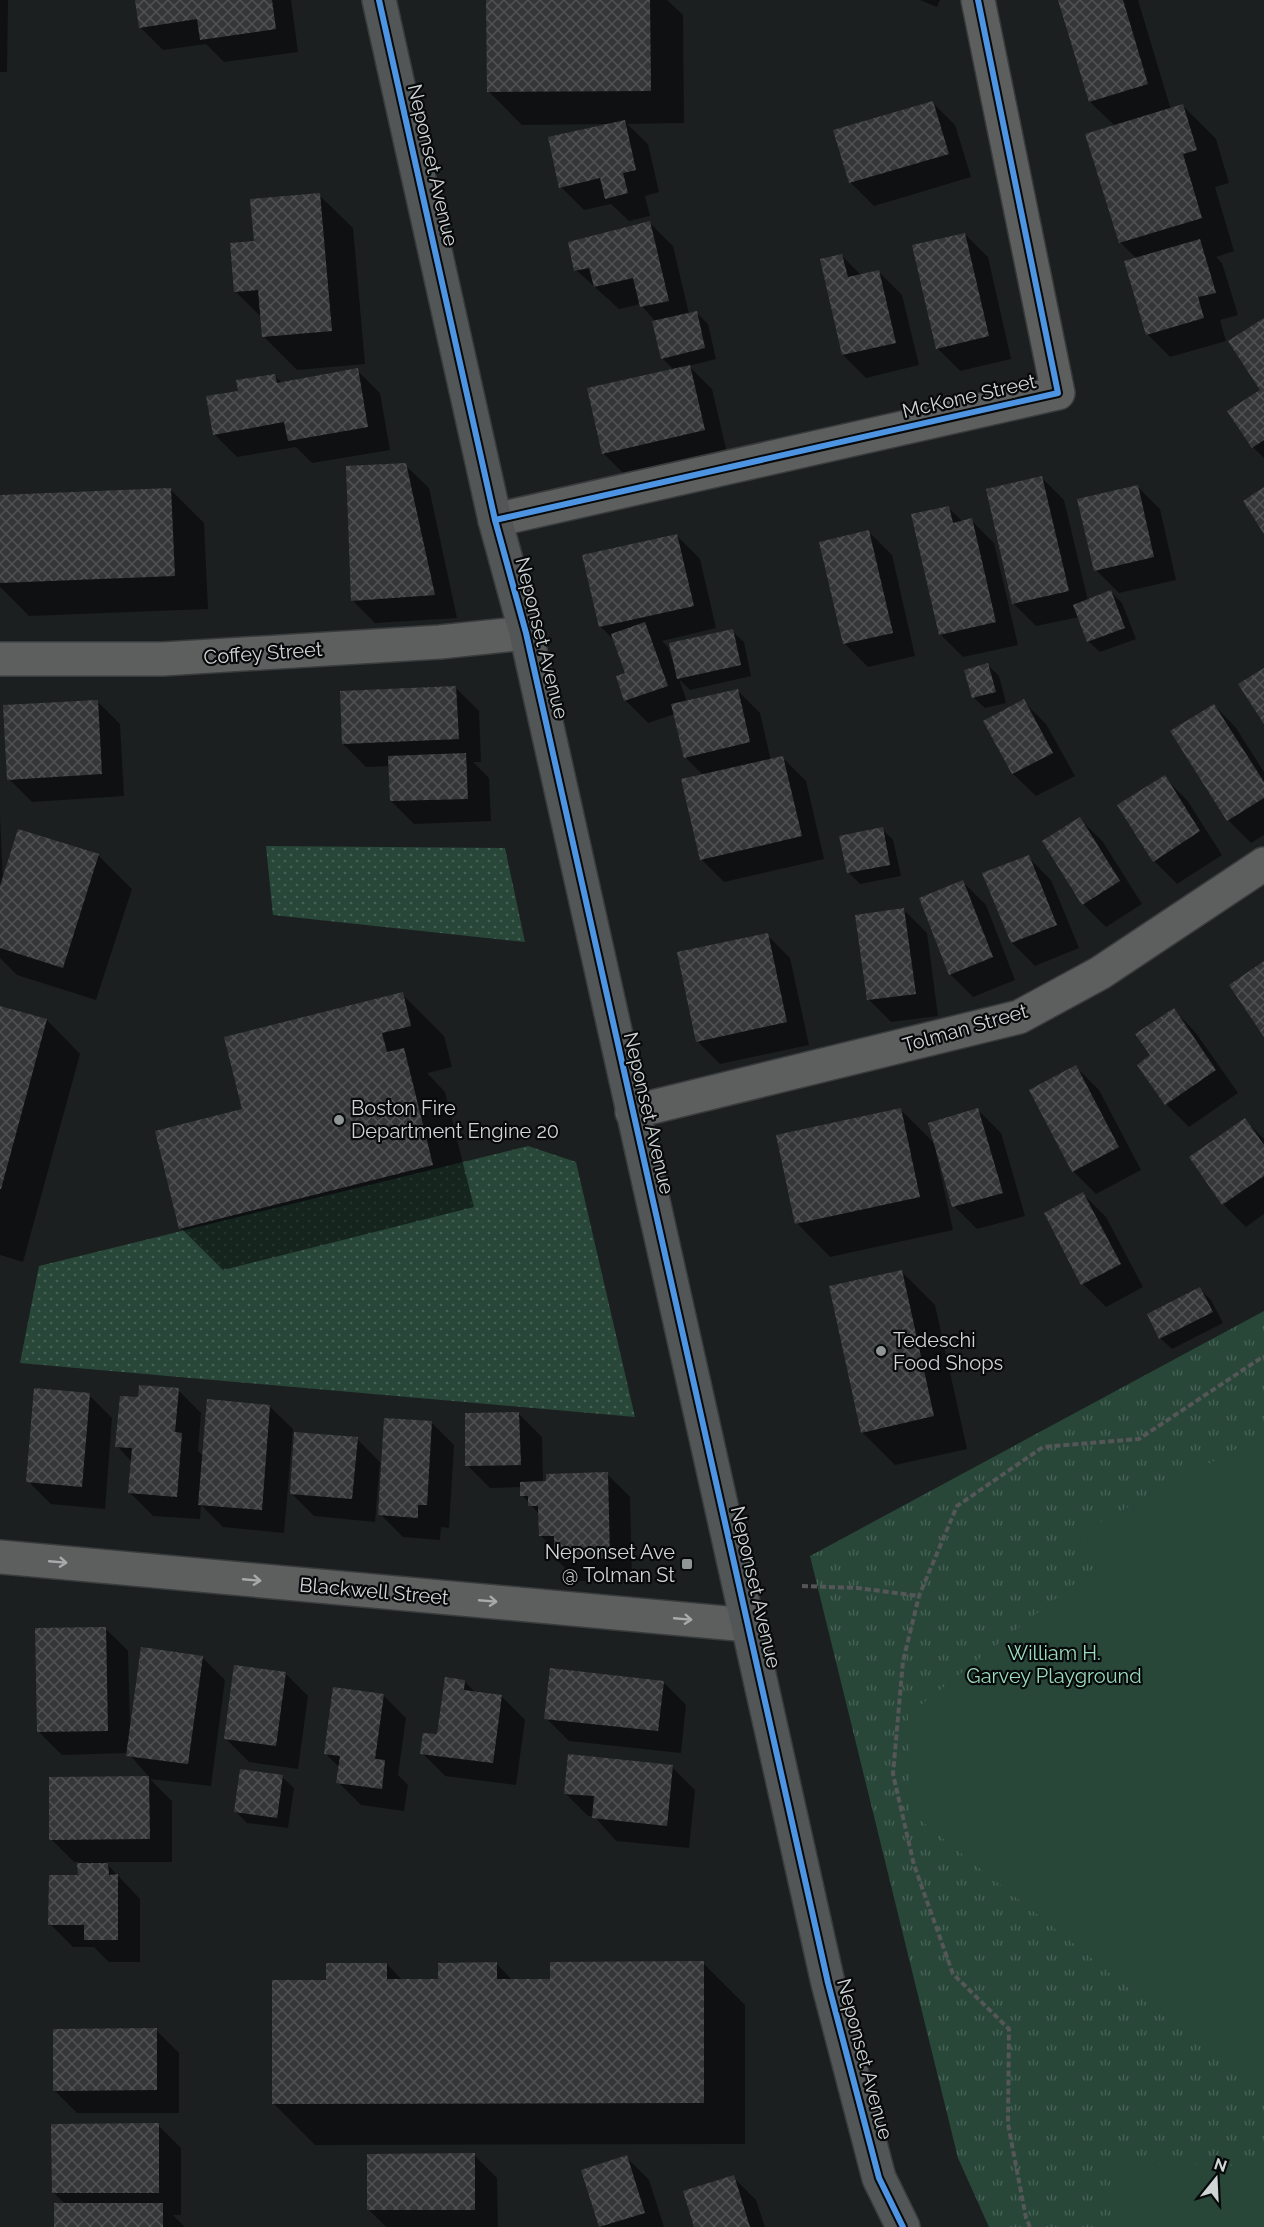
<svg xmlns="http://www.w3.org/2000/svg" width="1264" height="2227" font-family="Raleway,sans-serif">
	<defs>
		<pattern id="grass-dots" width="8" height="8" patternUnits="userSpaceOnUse" patternTransform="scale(1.5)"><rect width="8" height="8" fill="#284739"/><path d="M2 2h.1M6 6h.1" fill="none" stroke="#466155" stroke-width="1.8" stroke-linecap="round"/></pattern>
		<pattern id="park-tufts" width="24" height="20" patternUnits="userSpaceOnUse" patternTransform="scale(1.5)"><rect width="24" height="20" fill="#284739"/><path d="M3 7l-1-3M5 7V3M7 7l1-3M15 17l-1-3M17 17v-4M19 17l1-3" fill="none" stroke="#466155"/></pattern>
		<pattern id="building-cross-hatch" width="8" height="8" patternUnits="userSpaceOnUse" patternTransform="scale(1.5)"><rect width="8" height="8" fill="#343638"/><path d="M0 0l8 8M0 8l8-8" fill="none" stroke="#505254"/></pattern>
	</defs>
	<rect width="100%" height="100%" fill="#1c1f20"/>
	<!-- grass -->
	<g fill="url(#grass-dots)">
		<polygon points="266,846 505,848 525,942 273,915"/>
		<polygon points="528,1146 576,1162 635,1417 20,1363 39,1266"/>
	</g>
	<!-- park -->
	<polygon fill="url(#park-tufts)" points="1264,1311 1264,2227 989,2227 958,2158 810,1556"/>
	<!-- pitch -->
	<g fill="#284739">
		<polygon points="1264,1434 1264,2097 910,1812 908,1715 1097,1566 1080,1533"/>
		<polygon points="1114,2164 1264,2166 1264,2227 1114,2227"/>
	</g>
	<!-- shadow -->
	<g fill="#0007">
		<polygon points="0,0 8,0 7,72 0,72"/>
		<polygon points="136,0 291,0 298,52 224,62 206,44 163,50 140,27"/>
		<polygon points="488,0 667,0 683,15 684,123 627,124 648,144 659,192 645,196 650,216 629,221 611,204 584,210 561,187 606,124 522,125 489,92"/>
		<polygon points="920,0 940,0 937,7"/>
		<polygon points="1060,0 1138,0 1171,110 1183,106 1216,139 1229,183 1215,187 1234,251 1216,257 1222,263 1238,315 1220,320 1226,341 1170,357 1147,334 1137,259 1120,242 1115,126 1090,102"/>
		<polygon points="932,102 955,125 971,177 874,206 851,183 835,131"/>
		<polygon points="319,195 353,228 365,364 297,370 264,337 262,318 235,291 255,242"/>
		<polygon points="650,223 673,246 689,314 697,313 708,324 716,359 689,366 712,389 727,453 626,476 603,453 674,370 662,358 656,322 640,304 619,309 576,270"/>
		<polygon points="965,234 988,257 1011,359 960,371 937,348"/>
		<polygon points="842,256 862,276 879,272 902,295 919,365 866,378 843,355"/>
		<polygon points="1264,320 1264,458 1253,447 1262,391"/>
		<polygon points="357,370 380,393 390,450 312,463 296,447 237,457 214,434 240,392 274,375 282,383"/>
		<polygon points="405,465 429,488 457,618 375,623 352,600"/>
		<polygon points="1041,477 1064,500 1088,601 1111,592 1122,603 1136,639 1100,652 1088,641 1079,617 1036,626 1013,603"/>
		<polygon points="1137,486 1160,509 1176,580 1119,593 1096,570"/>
		<polygon points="171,490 204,523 208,609 29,616 0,587 0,497"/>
		<polygon points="949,508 963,522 971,520 994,543 1018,645 963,657 940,634"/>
		<polygon points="869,532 892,555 915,656 868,667 845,644"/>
		<polygon points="677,536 700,559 716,628 662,641 668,647 672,659 732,631 744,642 751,676 690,690 679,679 687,702 737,690 760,713 771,761 783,758 806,781 824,859 724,882 701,859 704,776 685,757 675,714 648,723 625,700 627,673 615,641 600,626"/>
		<polygon points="988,665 999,676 1006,703 985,708 973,697"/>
		<polygon points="456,688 479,711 481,762 473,762 489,778 491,821 414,824 391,801 390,766 366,767 343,744"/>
		<polygon points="97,701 120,724 124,796 32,802 9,779"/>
		<polygon points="1023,701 1046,724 1075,776 1036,796 1013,774 985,722"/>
		<polygon points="1214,705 1236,728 1264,772 1264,835 1251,843 1228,820"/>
		<polygon points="1164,777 1187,800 1222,855 1177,884 1154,861"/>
		<polygon points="0,815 3,882 98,855 132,889 96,1000 17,975 0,958"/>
		<polygon points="1080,819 1103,842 1142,904 1106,927 1083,904"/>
		<polygon points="882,829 893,840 901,876 860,884 848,872"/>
		<polygon points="1028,857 1051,880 1079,948 1035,966 1012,943"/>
		<polygon points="963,882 986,905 1015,980 973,997 950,974"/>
		<polygon points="904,910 927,933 938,1016 891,1022 868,999"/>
		<polygon points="767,935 790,958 809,1045 720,1064 697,1041"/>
		<polygon points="402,994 444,1036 452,1067 427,1073 445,1092 474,1207 223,1270 181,1228 244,1110"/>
		<polygon points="0,1008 47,1020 80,1054 23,1262 0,1255"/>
		<polygon points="1174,1010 1196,1033 1238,1093 1189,1127 1166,1104 1153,1055"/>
		<polygon points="1076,1067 1099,1090 1141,1170 1096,1194 1073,1171"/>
		<polygon points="900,1109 936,1145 978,1110 1001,1133 1025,1216 977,1229 954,1206 938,1153 936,1153 953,1230 830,1257 797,1223"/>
		<polygon points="1245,1120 1264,1139 1264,1214 1246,1227 1223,1204"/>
		<polygon points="1083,1194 1106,1217 1143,1287 1106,1307 1083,1284"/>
		<polygon points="902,1272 935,1305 967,1449 895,1465 862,1432"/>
		<polygon points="1200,1289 1211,1300 1223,1323 1172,1349 1160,1338"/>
		<polygon points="178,1390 201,1413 198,1451 204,1457 269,1406 293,1429 284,1533 223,1527 201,1505 200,1519 153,1516 130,1493 132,1462 117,1446 139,1399"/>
		<polygon points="89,1395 112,1418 105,1509 51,1504 28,1481"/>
		<polygon points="519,1414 542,1437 543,1483 607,1474 630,1497 632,1580 578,1581 555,1558 555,1550 540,1535 540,1515 522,1495 522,1487 490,1488 467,1465"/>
		<polygon points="431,1422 454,1445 449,1528 441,1527 440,1540 403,1537 380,1514"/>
		<polygon points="357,1439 380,1462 375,1522 314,1516 291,1493"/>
		<polygon points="105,1628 128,1651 130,1726 202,1657 225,1680 211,1786 150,1779 172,1801 172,1862 105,1862 140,1899 140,1962 109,1962 94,1947 73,1947 50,1924 79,1876 79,1862 74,1862 51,1839 51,1778 150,1778 128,1753 62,1755 39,1732"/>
		<polygon points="285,1673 308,1696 298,1769 249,1762 226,1739"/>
		<polygon points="464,1681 476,1693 502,1697 525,1720 516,1785 445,1776 422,1753 439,1736"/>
		<polygon points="663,1682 686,1705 681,1753 569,1741 546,1718"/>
		<polygon points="383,1695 406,1718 398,1775 408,1785 404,1811 361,1805 338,1782 340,1768 325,1753"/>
		<polygon points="672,1767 695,1790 689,1848 616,1841 594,1816 588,1816 565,1793"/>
		<polygon points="282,1777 294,1788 288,1828 247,1823 236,1812"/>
		<polygon points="496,1963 513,1981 551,1981 703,1963 745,2005 745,2144 315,2145 273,2103 328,1982 387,1964 403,1981 440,1981"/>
		<polygon points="156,2030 179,2053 179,2113 77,2113 54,2090"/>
		<polygon points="158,2125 181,2148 181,2215 173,2215 185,2227 56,2227 66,2205 53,2192"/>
		<polygon points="474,2155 497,2178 498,2227 386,2227 368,2209"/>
		<polygon points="626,2157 649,2180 664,2227 601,2227 583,2171"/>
		<polygon points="733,2177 756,2200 765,2227 696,2227"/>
	</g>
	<!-- building -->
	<g fill="url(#building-cross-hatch)">
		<polygon points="135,0 272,0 276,29 200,40 197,19 139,28"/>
		<polygon points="486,0 650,0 651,91 487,92"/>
		<polygon points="1058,0 1123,0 1148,84 1089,102"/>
		<polygon points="933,101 949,154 849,183 833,130"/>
		<polygon points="1183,104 1197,150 1183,154 1202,218 1119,243 1085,134"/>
		<polygon points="625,120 636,170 623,173 628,193 605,199 600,178 559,188 548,137"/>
		<polygon points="320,193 332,331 262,337 258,290 234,292 230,243 254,241 250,199"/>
		<polygon points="650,221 669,301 640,307 633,278 594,287 589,268 574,271 568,242"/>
		<polygon points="965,233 989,336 936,349 912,245"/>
		<polygon points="1200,239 1216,293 1198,297 1204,318 1146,335 1124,261"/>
		<polygon points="842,254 848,277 879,270 896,343 842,355 820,259"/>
		<polygon points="697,311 705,348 661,359 652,321"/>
		<polygon points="1264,318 1264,440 1252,448 1227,411 1260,390 1228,341"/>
		<polygon points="690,365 705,430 602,454 587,388"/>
		<polygon points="358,368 368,427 288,441 284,422 213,435 206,396 238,391 236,380 275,374 277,383"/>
		<polygon points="406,463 435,595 351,601 346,466"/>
		<polygon points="1042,476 1069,591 1012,604 986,489"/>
		<polygon points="1138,485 1154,557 1094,571 1077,499"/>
		<polygon points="1264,487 1264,534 1243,501"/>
		<polygon points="171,488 175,576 0,583 0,495"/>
		<polygon points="949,506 953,523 972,518 996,622 939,635 911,514"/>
		<polygon points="869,530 893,633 843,644 819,542"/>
		<polygon points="677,534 694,606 599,627 582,555"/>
		<polygon points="1111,590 1125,628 1087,642 1073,605"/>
		<polygon points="645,622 668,686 624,701 616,676 625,673 611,634"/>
		<polygon points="733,629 741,665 677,679 669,643"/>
		<polygon points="988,663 996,692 972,698 964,670"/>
		<polygon points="1264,668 1264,724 1238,684"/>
		<polygon points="456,686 459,739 342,744 340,691"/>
		<polygon points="738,689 750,742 684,758 671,704"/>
		<polygon points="1024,699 1053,753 1012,774 983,721"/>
		<polygon points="98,700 102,774 7,780 3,705"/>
		<polygon points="1214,704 1264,782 1264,798 1227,821 1170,731"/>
		<polygon points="466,753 468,799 390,801 388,756"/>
		<polygon points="783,756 802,836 700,860 681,779"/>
		<polygon points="1165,775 1200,831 1153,862 1117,805"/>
		<polygon points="1080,817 1120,881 1082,905 1042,841"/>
		<polygon points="883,827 890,865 847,873 839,836"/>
		<polygon points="18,829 99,854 63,968 0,948 0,886"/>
		<polygon points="1029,855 1057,925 1011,943 982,873"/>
		<polygon points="963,880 993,957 949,975 919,898"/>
		<polygon points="904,908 916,994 867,1000 855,915"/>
		<polygon points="768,933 787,1022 696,1042 677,952"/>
		<polygon points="1264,961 1264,1037 1229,985"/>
		<polygon points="403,992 411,1026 382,1033 387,1052 404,1048 433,1165 179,1229 155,1131 242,1109 224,1037"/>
		<polygon points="0,1006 47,1019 1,1189 0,1189"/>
		<polygon points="1174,1008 1216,1070 1165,1105 1137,1065 1150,1055 1135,1034"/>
		<polygon points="1076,1065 1119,1147 1072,1172 1029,1090"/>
		<polygon points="901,1108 920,1197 795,1224 776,1135"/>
		<polygon points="978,1108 1003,1193 952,1207 928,1123"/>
		<polygon points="1245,1118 1264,1145 1264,1176 1222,1205 1189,1157"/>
		<polygon points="1083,1192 1121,1264 1081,1285 1044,1213"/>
		<polygon points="902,1270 934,1416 861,1433 829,1286"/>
		<polygon points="1200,1287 1213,1312 1159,1339 1147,1314"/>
		<polygon points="139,1385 179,1388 175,1432 182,1433 177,1497 128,1493 132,1448 115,1447 120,1396 138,1397"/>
		<polygon points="34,1388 90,1393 82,1487 26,1482"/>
		<polygon points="207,1399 270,1405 262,1510 198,1505"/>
		<polygon points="519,1412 521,1465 465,1466 465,1413"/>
		<polygon points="384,1418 432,1421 427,1505 418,1505 418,1518 378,1515"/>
		<polygon points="294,1432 358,1437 352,1499 290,1494"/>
		<polygon points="608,1472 610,1558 554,1559 554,1536 539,1536 538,1506 528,1506 528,1496 520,1496 520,1482 546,1481 546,1474"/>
		<polygon points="106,1627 108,1731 37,1732 35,1628"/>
		<polygon points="141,1647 203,1656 188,1764 126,1756"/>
		<polygon points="234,1665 286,1672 276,1746 224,1739"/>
		<polygon points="550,1668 664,1681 658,1731 544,1719"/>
		<polygon points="445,1677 465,1680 464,1690 502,1695 493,1763 420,1754 423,1733 437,1734"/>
		<polygon points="333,1687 384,1694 375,1759 385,1760 382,1789 336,1783 340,1756 324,1754"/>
		<polygon points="568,1754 673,1765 667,1826 592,1818 594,1796 564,1794"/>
		<polygon points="240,1769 283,1775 277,1818 234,1812"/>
		<polygon points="149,1776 150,1839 49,1840 49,1777"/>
		<polygon points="77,1863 108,1863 109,1875 118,1874 118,1940 84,1940 84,1925 48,1925 49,1875 78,1875"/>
		<polygon points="704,1961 704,2103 272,2104 272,1980 326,1980 326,1963 387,1963 387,1979 438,1979 438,1963 497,1962 497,1979 550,1979 550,1962"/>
		<polygon points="157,2028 157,2090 53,2091 53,2029"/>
		<polygon points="159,2123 159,2193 52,2193 51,2124"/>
		<polygon points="475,2153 475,2210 367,2210 367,2154"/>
		<polygon points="627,2155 645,2213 599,2227 581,2170"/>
		<polygon points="734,2175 750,2227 694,2227 683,2191"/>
		<rect x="54" y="2203" width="109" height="24"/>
	</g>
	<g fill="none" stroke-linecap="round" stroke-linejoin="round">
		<defs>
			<g id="minor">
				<polyline points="495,520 1058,393 978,0"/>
				<polyline points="0,659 163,659 440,642 526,633"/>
				<polyline points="632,1112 1019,1017 1100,973 1264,864"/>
				<polyline points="0,1557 748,1625"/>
			</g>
			<polyline id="major" points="379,0 495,520 526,633 828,1983 879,2178 903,2227"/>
		</defs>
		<!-- minor casing -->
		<use href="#minor" stroke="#393c3c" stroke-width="36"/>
		<!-- major casing -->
		<use href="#major" stroke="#393c3c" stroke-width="36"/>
		<!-- path -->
		<g stroke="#545657" stroke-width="4" stroke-dasharray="6 3" stroke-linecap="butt">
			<polyline points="802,1586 858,1588 919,1596"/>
			<polyline points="1030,2227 1026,2218 1008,2124 1009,2029 953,1974 914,1865 893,1774 903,1661 919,1596 957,1506 1043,1447 1139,1439 1264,1356"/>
		</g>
		<!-- minor -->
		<use href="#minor" stroke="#5d5f5e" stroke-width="33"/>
		<!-- major -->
		<use href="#major" stroke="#535656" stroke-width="33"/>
		<defs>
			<g id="cycleway">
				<polyline points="379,0 495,520 526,633 828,1983 879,2178 903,2227"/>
				<polyline points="495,520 1058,393 978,0"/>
			</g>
		</defs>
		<!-- cycleway casing -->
		<use href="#cycleway" stroke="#07090a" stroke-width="10"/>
		<!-- cycleway -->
		<use href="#cycleway" stroke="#4d94e3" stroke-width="6"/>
	</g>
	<!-- one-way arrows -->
	<defs><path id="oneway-shaft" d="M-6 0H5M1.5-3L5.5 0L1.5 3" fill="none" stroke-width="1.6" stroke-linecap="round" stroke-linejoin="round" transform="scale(1.5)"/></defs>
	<g stroke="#a7abab">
		<use href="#oneway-shaft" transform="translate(58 1562) rotate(5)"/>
		<use href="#oneway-shaft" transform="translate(252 1580) rotate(5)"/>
		<use href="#oneway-shaft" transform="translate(488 1601) rotate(5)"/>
		<use href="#oneway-shaft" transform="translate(683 1619) rotate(5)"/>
	</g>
	<!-- markers -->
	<g fill="#909596" stroke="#07090a" stroke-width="2">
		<circle cx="339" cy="1120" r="6"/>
		<circle cx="881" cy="1351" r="6"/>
		<rect x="681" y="1558" width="12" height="12" rx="3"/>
	</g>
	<g text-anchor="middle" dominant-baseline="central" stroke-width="4.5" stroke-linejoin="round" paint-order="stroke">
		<!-- street labels -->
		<g font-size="20" fill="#cfd4d5" stroke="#07090a">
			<text transform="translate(433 165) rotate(77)">Neponset Avenue</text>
			<text transform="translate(969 396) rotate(-13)">McKone Street</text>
			<text transform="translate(542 638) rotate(76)">Neponset Avenue</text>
			<text transform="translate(263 653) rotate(-4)">Coffey Street</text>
			<text transform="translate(965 1028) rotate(-16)">Tolman Street</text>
			<text transform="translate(649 1113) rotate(77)">Neponset Avenue</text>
			<text transform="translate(756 1587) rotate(77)">Neponset Avenue</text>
			<text transform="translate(374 1591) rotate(5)">Blackwell Street</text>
			<text transform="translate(865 2059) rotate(75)">Neponset Avenue</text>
		</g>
		<!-- poi labels -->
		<g font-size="20" fill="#cfd4d5" stroke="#07090a" text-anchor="start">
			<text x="351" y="1108">Boston Fire<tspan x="351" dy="23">Department Engine 20</tspan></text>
			<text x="893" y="1340">Tedeschi<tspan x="893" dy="23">Food Shops</tspan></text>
			<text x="675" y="1552" text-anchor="end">Neponset Ave<tspan x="675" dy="23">@ Tolman St</tspan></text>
		</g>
		<!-- park labels -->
		<g font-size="20" fill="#9bddbe" stroke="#07090a">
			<text x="1054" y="1653">William H.<tspan x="1054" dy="23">Garvey Playground</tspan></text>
		</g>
	</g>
	<!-- north arrow -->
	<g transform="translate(1216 2179) rotate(18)" stroke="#07090a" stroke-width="4.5" paint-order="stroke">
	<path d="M0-4.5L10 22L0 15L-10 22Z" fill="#cfd4d5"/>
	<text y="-9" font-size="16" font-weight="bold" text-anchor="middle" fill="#cfd4d5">N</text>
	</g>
</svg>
